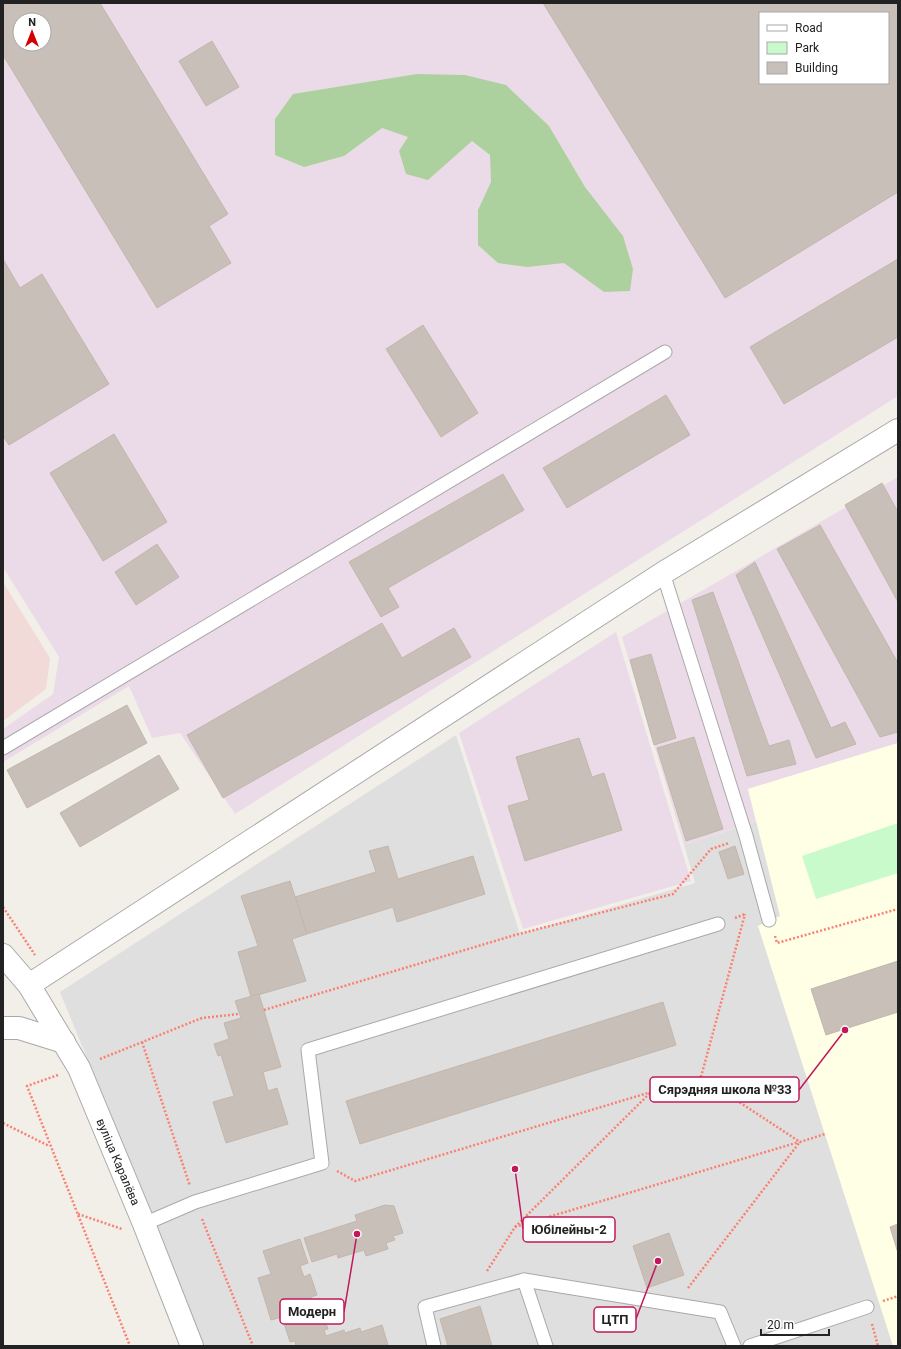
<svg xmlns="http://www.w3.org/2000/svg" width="901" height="1349" font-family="Roboto,sans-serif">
	<rect width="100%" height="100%" fill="#f2efe9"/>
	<!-- residential -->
	<polygon fill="#e0dfdf" points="456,735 520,934 695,883 684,845 898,775 898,1346 205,1346 60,992"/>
	<!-- commercial -->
	<polygon fill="#f2dad9" points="3,582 50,658 46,689 3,721"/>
	<!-- industrial -->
	<g fill="#ebdbe8" fill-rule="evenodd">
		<path d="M3,3H898V396L235,814L180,733L152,738L129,686L3,762V729L53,694L59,657L3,567ZM760,13H888V83H760ZM20,20H44V44H20Z"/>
		<polygon points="898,477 898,743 748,789 756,821 684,845 622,637"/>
		<polygon points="616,632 691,881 523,929 459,733"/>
	</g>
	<!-- education -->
	<polygon fill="#ffffe5" points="898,743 898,1346 893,1346 758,926 780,916 748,789"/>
	<!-- forest -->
	<polygon fill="#add19e" points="417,74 465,75 506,85 549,126 585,187 623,236 633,269 630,291 604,292 564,263 527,267 498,263 478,245 478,210 491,182 490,155 472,141 428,180 406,174 399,151 408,137 382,128 344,156 304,167 275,155 275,119 293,94"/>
	<!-- park -->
	<polygon fill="#c8facc" points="898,823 898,873 816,899 802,856"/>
	<!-- building -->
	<g fill="#c7bfb8" stroke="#c4b6ab" fill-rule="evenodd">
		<path d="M3,3H100L228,214L209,226L231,263L157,308L3,55ZM20,20H44V44H20Z"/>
		<path d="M543,3H898V192L725,298ZM760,13H888V83H760Z"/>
		<polygon points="212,41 239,87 206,106 179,61"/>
		<polygon points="3,259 20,288 42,274 109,384 9,445 3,436"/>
		<polygon points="898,259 898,337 784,404 750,347"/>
		<polygon points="423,325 478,413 441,437 386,349"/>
		<polygon points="666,395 690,435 567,508 543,468"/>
		<polygon points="114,434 167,522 103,561 50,473"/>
		<polygon points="503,474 524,510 388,588 399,607 381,617 349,562"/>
		<polygon points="882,483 898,512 898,602 845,505"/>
		<polygon points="820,525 898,663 898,732 880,737 777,549"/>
		<polygon points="157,544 179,577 136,605 115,572"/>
		<polygon points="755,562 831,728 845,722 856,744 816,758 736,575"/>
		<polygon points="713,592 769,746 789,740 796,764 747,776 692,600"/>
		<polygon points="382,623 402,658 454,628 471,657 223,798 187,735"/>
		<polygon points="651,654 676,738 654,745 630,660"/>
		<polygon points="127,705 147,743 27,808 7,770"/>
		<polygon points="694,737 723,829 686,841 657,748"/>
		<polygon points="579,738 592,777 604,773 622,830 525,861 508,806 529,800 516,757"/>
		<polygon points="159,755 179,789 80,847 60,813"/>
		<polygon points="388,846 398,879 473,856 485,894 397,922 393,907 307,934 295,897 376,872 369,851"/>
		<polygon points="735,846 744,874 728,879 719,852"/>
		<polygon points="290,881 307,934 292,939 306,981 251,997 238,952 258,946 241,896"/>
		<polygon points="898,961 898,1012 826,1035 811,989"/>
		<polygon points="259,994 281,1067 263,1072 268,1091 277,1088 288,1124 226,1143 213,1102 234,1096 221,1055 218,1056 214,1044 229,1039 224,1023 241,1018 235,1001"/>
		<polygon points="663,1002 676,1045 360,1144 346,1101"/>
		<polygon points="385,1205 394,1206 403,1233 393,1236 395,1240 386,1243 388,1249 366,1256 364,1250 338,1258 337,1254 312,1262 304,1238 357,1221 355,1215"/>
		<polygon points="898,1224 898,1253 890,1227"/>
		<polygon points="669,1233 684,1275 647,1288 633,1246"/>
		<polygon points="300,1239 308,1263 300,1266 304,1277 310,1274 317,1295 311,1297 314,1308 320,1306 328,1329 324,1330 326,1336 344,1330 345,1333 360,1328 361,1332 382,1325 388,1345 296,1346 295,1341 290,1342 282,1317 271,1320 258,1278 271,1274 263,1251"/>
		<polygon points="480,1306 492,1346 448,1346 440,1319"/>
	</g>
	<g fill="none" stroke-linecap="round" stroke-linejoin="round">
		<defs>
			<g id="service">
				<polyline points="663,573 746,836 769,920"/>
				<polyline points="3,748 665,352"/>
				<polyline points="144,1224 195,1202 322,1163 308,1050 718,924"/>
				<polyline points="524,1280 546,1346"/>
				<polyline points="434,1346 425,1307 524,1280 720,1312 734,1346"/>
				<polyline points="750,1346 867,1307"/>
			</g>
			<g id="minor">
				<polyline points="3,955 29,985 79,1068 144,1224 192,1346"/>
				<polyline points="29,985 663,573 898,430"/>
				<polyline points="3,1028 19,1028 64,1042"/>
			</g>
		</defs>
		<!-- service casing -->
		<use href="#service" stroke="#a9a9a9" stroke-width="15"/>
		<!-- minor casing -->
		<use href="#minor" stroke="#a9a9a9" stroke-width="24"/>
		<!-- path -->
		<g stroke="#fa8072" stroke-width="2.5" stroke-dasharray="2 2" stroke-linecap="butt">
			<polyline points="3,907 35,955"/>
			<polyline points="735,918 745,914"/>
			<polyline points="775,936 777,943 898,909"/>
			<polyline points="264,1010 515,935 673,894 711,849 729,843"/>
			<polyline points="142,1042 190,1186"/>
			<polyline points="100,1059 202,1018 239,1014"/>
			<polyline points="58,1075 27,1086 130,1346"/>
			<polyline points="701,1077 745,914"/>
			<polyline points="3,1123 49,1146"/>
			<polyline points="337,1171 355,1181 701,1077 800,1142 825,1134"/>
			<polyline points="78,1214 122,1229"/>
			<polyline points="202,1219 253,1346"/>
			<polyline points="515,1227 799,1142"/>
			<polyline points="487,1271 515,1227 651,1092"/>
			<polyline points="688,1288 799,1143"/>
			<polyline points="883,1301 898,1296"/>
			<polyline points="872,1324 878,1346"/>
		</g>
		<!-- service -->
		<use href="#service" stroke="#fff" stroke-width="13"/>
		<!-- minor -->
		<use href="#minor" stroke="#fff" stroke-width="22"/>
	</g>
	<g text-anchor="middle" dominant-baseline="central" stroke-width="3.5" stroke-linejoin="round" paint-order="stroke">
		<!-- street labels -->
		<g font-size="12" fill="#222" stroke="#fff">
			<text transform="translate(118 1162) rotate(67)">вуліца Каралёва</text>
		</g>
	</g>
	<!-- callouts -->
	<path fill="none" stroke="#c2185b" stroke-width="1.5" d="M845 1030L799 1090M515 1169L523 1229M357 1234L344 1312M658 1261L636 1319"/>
	<g fill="#c2185b" stroke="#fff" stroke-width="1.5">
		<circle cx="845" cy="1030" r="4"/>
		<circle cx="515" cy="1169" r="4"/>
		<circle cx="357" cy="1234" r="4"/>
		<circle cx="658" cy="1261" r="4"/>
	</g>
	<g fill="#fff" stroke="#c2185b" stroke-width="1.5">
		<rect x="650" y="1077" width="149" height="25" rx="4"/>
		<rect x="523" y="1217" width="92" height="25" rx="4"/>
		<rect x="280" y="1299" width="64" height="25" rx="4"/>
		<rect x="594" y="1307" width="42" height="25" rx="4"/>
	</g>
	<g font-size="13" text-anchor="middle" font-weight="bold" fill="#222">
		<text x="725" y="1094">Сярэдняя школа №33</text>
		<text x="569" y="1234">Юбілейны-2</text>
		<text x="312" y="1316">Модерн</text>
		<text x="615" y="1324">ЦТП</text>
	</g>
	<!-- border -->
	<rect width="901" height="1349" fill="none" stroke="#222222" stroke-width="8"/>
	<!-- legend -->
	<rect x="759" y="12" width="130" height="72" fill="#ffffff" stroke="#a7a7a7"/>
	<rect x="767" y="25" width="20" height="6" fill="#ffffff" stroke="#a7a7a7"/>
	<text x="795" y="32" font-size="12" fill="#222222">Road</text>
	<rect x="767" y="42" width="20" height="12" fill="#c8facc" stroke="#a7a7a7"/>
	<text x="795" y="52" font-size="12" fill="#222222">Park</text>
	<rect x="767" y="62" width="20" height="12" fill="#c7bfb8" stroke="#a7a7a7"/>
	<text x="795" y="72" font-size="12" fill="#222222">Building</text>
	<!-- north arrow -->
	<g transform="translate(32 32)"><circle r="19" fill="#ffffff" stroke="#a7a7a7"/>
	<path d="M0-3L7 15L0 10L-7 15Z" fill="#d40000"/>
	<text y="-6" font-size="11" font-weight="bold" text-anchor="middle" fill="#222222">N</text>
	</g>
	<!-- scale -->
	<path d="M761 1329v6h68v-6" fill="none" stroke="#222222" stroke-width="2"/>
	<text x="767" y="1329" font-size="12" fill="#222222" stroke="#ffffff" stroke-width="3" paint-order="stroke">20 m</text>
</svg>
